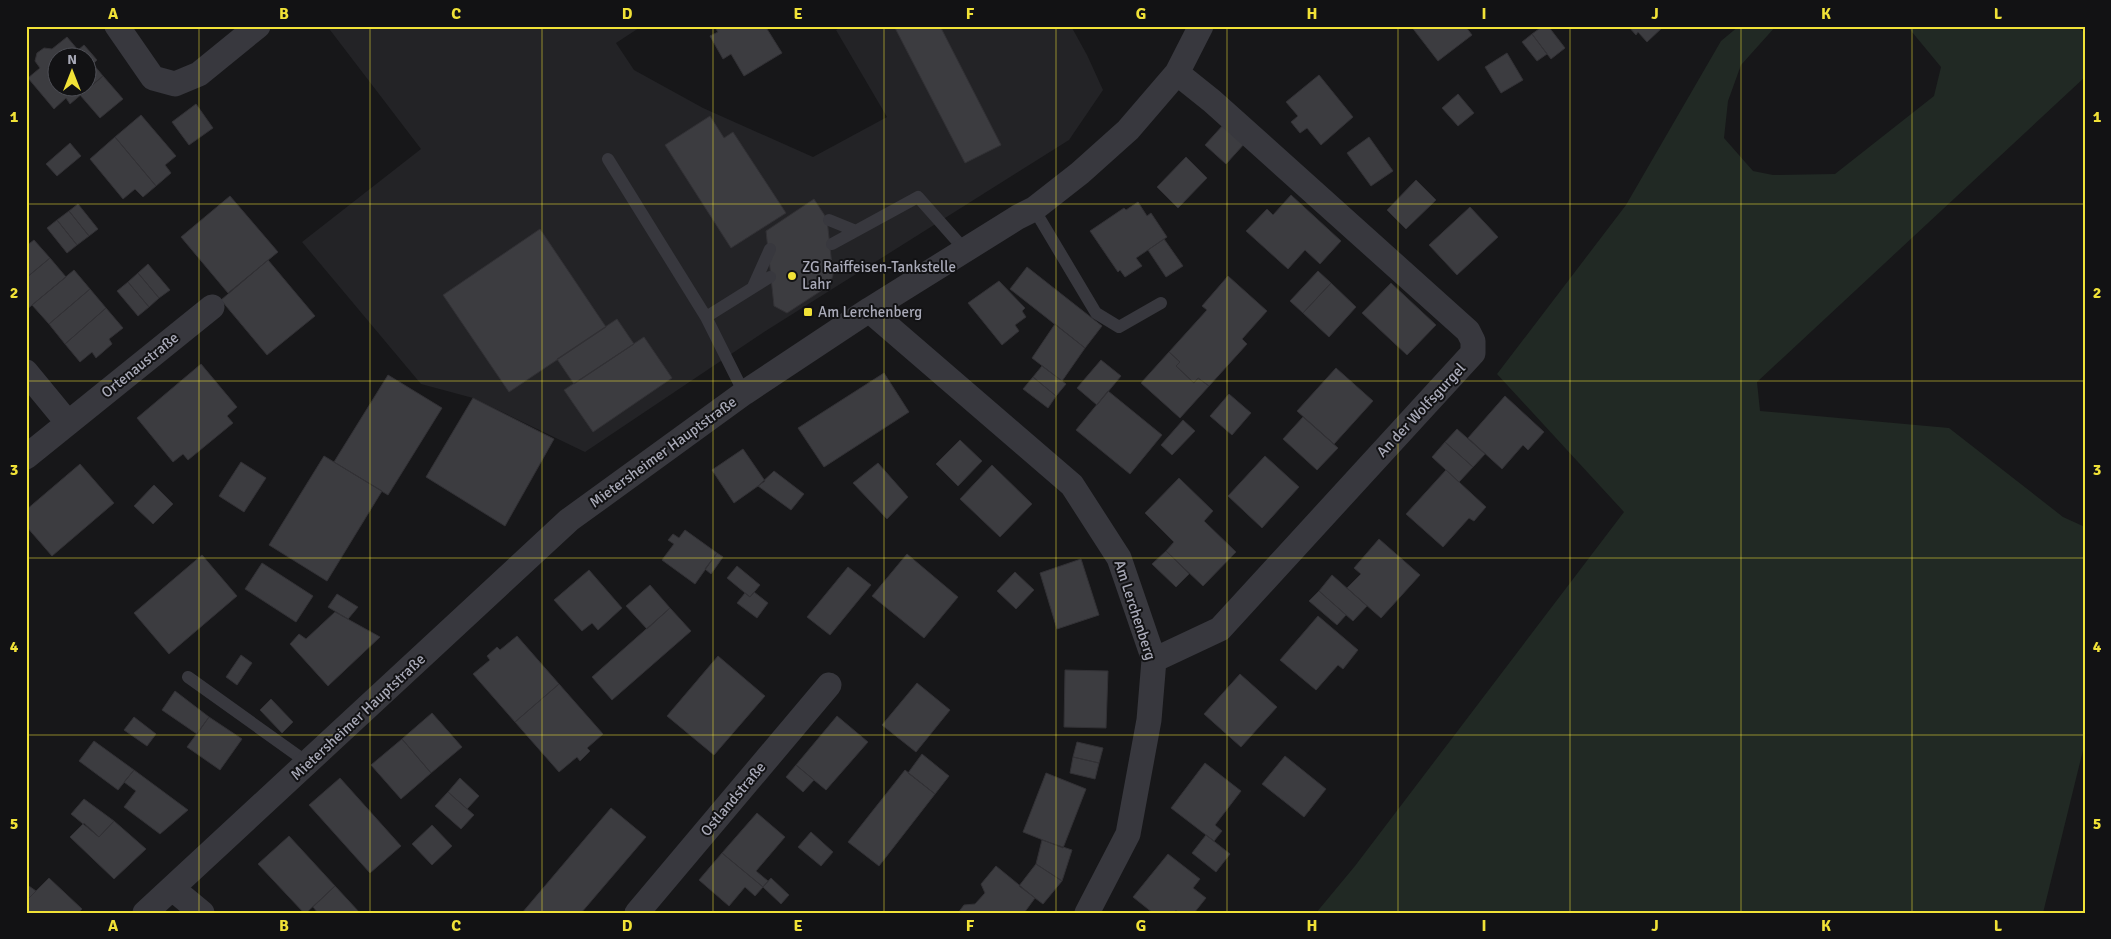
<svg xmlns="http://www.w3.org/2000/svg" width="2111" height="939" font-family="Signika,sans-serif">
<rect width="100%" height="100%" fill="#171719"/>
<path fill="#232326" d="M327,26H642L616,43L634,70L703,108L813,157L887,117L836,30L843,26H1071L1087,55L1103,90L1069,140L764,332L585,452L473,398L421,384L302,242L421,149Z"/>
<path fill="#212924" d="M1739,26H1776L1741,65L1728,101L1724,138L1753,171L1773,175L1835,174L1934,96L1941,67L1907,26H2078L2085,34V77L1757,382L1760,411L1949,428L2063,517L2085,527V742L2043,913H1316L1355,866L1624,512L1497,374L1626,205L1721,41Z"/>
<path fill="#3c3c40" stroke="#323135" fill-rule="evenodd" d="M714,26H771L767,29L782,53L744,76L731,54L723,59L710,36L718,32Z
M894,26H940L1001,145L965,163Z
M1411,26H1465L1472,35L1438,61Z
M1543,26H1548L1565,48L1551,59L1532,34Z
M1628,26H1664L1647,42L1638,32L1636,35Z
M1532,34L1547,54L1537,61L1522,42Z
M67,37L78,50L84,45L97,60L93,64L103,76L70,104L66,98L54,109L28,78L40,68L35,61L37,53L44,48L52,49ZM58,58H88V88H58Z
M1507,53L1523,80L1501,93L1485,67Z
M1319,75L1353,117L1321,145L1307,128L1300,133L1291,122L1298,116L1286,102Z
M103,76L123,99L100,118L80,95Z
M1458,94L1474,113L1458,126L1442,108Z
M196,104L213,128L189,145L172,122Z
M141,115L176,156L165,165L171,173L156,186L115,137Z
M710,116L724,138L733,132L786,213L731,248L665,145Z
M1224,124L1245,143L1226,164L1205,145Z
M115,137L156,186L143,197L135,189L123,199L90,159Z
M1369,137L1393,171L1371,186L1347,153Z
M70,143L81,156L57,176L46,164Z
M1186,157L1207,178L1178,208L1157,187Z
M1416,180L1436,200L1406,229L1387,210Z
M1291,195L1341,241L1320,264L1305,250L1288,269L1246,231L1267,209L1273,215Z
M230,196L278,252L228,293L181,237Z
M814,199L827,219L833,275L830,285L787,313L774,306L766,231Z
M1138,202L1147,216L1151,213L1167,237L1136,258L1142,266L1125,277L1120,270L1118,272L1090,231L1124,208L1126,210Z
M78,204L98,229L89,236L69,211Z
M1470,207L1498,237L1457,275L1429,245Z
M69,211L89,236L77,245L57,220Z
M57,220L77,245L67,253L47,228Z
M540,229L606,327L509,392L443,295Z
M1164,239L1183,266L1166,277L1148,250Z
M34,240L50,258L26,278V246Z
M50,258L66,277L26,310V278Z
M268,260L315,316L267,355L221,300Z
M148,264L170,290L159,298L138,273Z
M1027,267L1102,326L1085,348L1010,289Z
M74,270L90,289L49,324L32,305Z
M1318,271L1331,283L1303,313L1290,301Z
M138,273L159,298L149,307L128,282Z
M1228,276L1267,311L1242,339L1247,344L1209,386L1198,378L1194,383L1176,366L1180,362L1169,352L1207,310L1202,306Z
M999,281L1025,308L1022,311L1026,317L1015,325L1019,331L1002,345L968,303Z
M128,282L149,307L138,316L117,291Z
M1331,283L1356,307L1329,337L1303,313Z
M1391,283L1436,325L1407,355L1362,313Z
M90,289L106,308L65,344L49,324Z
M106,308L123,328L109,339L112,344L96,358L92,352L80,362L65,344Z
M617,319L634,344L574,384L557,359Z
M1055,324L1085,348L1062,381L1032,358Z
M644,337L672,378L593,432L564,390Z
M1169,352L1180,362L1176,366L1194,383L1198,378L1209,386L1180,418L1141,383Z
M1101,360L1121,376L1097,405L1077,388Z
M201,364L237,407L227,416L233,423L188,460L183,454L173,462L137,418Z
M1042,366L1066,384L1056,396L1033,377Z
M1336,368L1373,401L1334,444L1297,411Z
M884,373L909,412L824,467L798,428Z
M388,375L442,408L388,495L334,462Z
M1033,377L1056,396L1048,408L1023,389Z
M1108,391L1162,435L1130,474L1076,430Z
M1229,394L1251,413L1232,435L1210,416Z
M1505,396L1544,432L1528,450L1523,445L1502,469L1468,438Z
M473,398L554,439L505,526L426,477Z
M1303,417L1338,448L1317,470L1283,439Z
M1183,420L1195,431L1172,455L1161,445Z
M1457,429L1485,454L1473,467L1445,442Z
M960,440L982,461L958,486L936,464Z
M1445,442L1473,467L1459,482L1432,457Z
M743,449L765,481L734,503L712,470Z
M324,456L382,491L327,581L269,545Z
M1265,456L1299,487L1262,528L1228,496Z
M241,462L266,478L244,512L219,496Z
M878,463L908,497L887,519L853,483Z
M80,464L114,503L52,556L26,526V510Z
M992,465L1032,504L1000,537L960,499Z
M1446,470L1486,507L1474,521L1469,518L1443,547L1406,514Z
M774,471L804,494L791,510L758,486Z
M1179,478L1213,511L1204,521L1236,552L1203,586L1166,551L1174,542L1145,513Z
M154,485L173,504L153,524L134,506Z
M685,530L717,553L695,584L662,560L674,544L668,540L673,534L679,538Z
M1379,539L1420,575L1381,618L1347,588L1361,574L1354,568Z
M1166,551L1189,574L1176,587L1152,564Z
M717,553L723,557L711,574L705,569Z
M907,554L958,597L924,638L872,596Z
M202,555L237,596L169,654L134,613Z
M1081,559L1099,615L1057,629L1040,573Z
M262,563L313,596L296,622L245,589Z
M737,566L760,585L750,597L727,578Z
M848,567L871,585L830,635L807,617Z
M589,570L622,608L598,630L592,623L582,631L554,600Z
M1015,572L1034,590L1016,609L997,591Z
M1332,575L1367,606L1353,621L1319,591Z
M650,585L670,608L647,629L626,606Z
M1319,591L1346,615L1337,625L1309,601Z
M754,592L768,603L757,618L737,603L745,593L750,597Z
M337,594L358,607L348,619L328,607Z
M670,608L691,631L612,700L592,677Z
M335,612L380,637L328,686L290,644L299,634L306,639Z
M1318,616L1358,650L1343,669L1338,665L1316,690L1280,660Z
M517,636L559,684L515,722L473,674L490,660L487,656L497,647L500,650Z
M241,655L252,663L237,685L226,677Z
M718,656L765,696L714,755L667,716Z
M1065,670L1108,671L1106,728L1064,727Z
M1240,674L1277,707L1241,747L1204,714Z
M917,683L950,710L916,752L882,725Z
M559,684L603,734L587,748L590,751L580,761L577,757L559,772L515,722Z
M175,691L209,717L197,734L162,710Z
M271,699L293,722L282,733L260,710Z
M432,713L462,747L431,773L402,739Z
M837,716L868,742L826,790L796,765Z
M134,717L156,734L147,746L124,730Z
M209,717L242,739L220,770L187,747Z
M402,739L431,773L401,799L371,765Z
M94,741L134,770L118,790L79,761Z
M1077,742L1103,748L1099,763L1073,757Z
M922,754L949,776L935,794L908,773Z
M1285,756L1326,789L1304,817L1262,784Z
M1073,757L1099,763L1095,779L1070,773Z
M1205,763L1241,791L1215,825L1222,831L1214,841L1171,808Z
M796,765L814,780L803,792L786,777Z
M134,770L188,810L160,834L124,807L136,791L124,782Z
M905,770L935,794L879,866L848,842Z
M1046,773L1086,789L1063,848L1023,832Z
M340,778L401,846L370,873L309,805Z
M460,778L479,796L467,809L448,792Z
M448,792L474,815L461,829L435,806Z
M84,799L114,821L99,837L71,814Z
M611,808L646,837L581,913H522Z
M757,813L785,837L756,871L768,881L763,887L722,853Z
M114,821L146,849L114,879L70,837L84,823L99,837Z
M432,825L452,846L432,865L412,844Z
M811,832L833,852L821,866L798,847Z
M1206,835L1230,854L1216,872L1192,853Z
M289,836L335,886L306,913H304L258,864Z
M1042,840L1072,850L1062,881L1036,864Z
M722,853L763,887L755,896L745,887L729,906L699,880Z
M1168,854L1200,879L1193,888L1206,898L1194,913H1179L1176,910L1174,913H1153L1133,897Z
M1036,864L1062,881L1043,904L1019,886Z
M996,866L1035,898L1024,913H958L964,905L975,904L985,893L981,884Z
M49,878L82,909L78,913H28L26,911V901Z
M771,878L789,895L781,904L763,887Z
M26,884L36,891L26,901Z
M335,886L360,913H318L313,907Z"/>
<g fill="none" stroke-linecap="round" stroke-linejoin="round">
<path stroke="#38383e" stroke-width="12" d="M608,159L706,317L744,393
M1034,209L1096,313L1119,327L1161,303
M829,220L856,231
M832,244L918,197L965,250
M753,287L770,249
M706,317L770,277
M188,677L308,763"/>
<path stroke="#38383e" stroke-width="25" d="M117,26L153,78L175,84L199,74L258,26
M869,310L1072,485L1119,558L1154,660L1149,720L1128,834L1087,913
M26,372L68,423
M26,457L212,307
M1154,660L1220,629L1473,353V341L1468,331L1212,101L1177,73
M173,889L202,913
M145,913L569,520L744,393L869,310L1018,217L1034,209L1080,173L1128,130L1177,73L1201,26
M637,913L829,685"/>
</g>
<path fill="none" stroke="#f1e237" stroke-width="1" stroke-opacity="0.55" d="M199,26V913M370,26V913M542,26V913M713,26V913M884,26V913M1056,26V913M1227,26V913M1398,26V913M1570,26V913M1741,26V913M1912,26V913M26,204H2085M26,381H2085M26,558H2085M26,735H2085"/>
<g fill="#f1e237" stroke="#121214" stroke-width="2">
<circle cx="792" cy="276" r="5"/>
<rect x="803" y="307" width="10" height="10" rx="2.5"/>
</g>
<g text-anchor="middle" stroke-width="4" stroke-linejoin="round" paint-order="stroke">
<g font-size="15" fill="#a9aab8" stroke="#121214" text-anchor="start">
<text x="802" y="272">ZG Raiffeisen-Tankstelle<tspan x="802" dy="17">Lahr</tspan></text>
<text x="818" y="317">Am Lerchenberg</text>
</g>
<g font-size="15" fill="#a9aab8" stroke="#121214">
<text transform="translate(140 365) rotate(-39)" y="5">Ortenaustraße</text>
<text transform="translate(1421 410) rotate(-47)" y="5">An der Wolfsgurgel</text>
<text transform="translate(663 452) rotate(-36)" y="5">Mietersheimer Hauptstraße</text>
<text transform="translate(1135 610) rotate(72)" y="5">Am Lerchenberg</text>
<text transform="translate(358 717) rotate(-43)" y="5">Mietersheimer Hauptstraße</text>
<text transform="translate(733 799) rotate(-50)" y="5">Ostlandstraße</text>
</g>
</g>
<rect width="2111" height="939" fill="none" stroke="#121214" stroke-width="55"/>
<g transform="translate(72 72)"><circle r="24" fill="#121214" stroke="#4e4f56"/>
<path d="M0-4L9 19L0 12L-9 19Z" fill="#f1e237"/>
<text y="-8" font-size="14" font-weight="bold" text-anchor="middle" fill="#a9aab8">N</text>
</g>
<rect x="28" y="28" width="2056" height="884" fill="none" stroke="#f1e237" stroke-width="2"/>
<g font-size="16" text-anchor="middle" font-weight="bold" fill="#f1e237">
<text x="113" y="19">A</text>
<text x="284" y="19">B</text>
<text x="456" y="19">C</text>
<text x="627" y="19">D</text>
<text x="798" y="19">E</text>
<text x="970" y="19">F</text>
<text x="1141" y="19">G</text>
<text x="1312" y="19">H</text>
<text x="1484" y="19">I</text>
<text x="1655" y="19">J</text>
<text x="1826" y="19">K</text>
<text x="1998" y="19">L</text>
<text x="14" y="122">1</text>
<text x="2097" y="122">1</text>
<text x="14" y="298">2</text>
<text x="2097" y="298">2</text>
<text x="14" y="475">3</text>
<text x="2097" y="475">3</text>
<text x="14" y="652">4</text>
<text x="2097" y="652">4</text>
<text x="14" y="829">5</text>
<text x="2097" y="829">5</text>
<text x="113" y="931">A</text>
<text x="284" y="931">B</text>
<text x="456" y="931">C</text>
<text x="627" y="931">D</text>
<text x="798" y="931">E</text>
<text x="970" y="931">F</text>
<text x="1141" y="931">G</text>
<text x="1312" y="931">H</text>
<text x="1484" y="931">I</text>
<text x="1655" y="931">J</text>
<text x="1826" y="931">K</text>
<text x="1998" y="931">L</text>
</g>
</svg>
